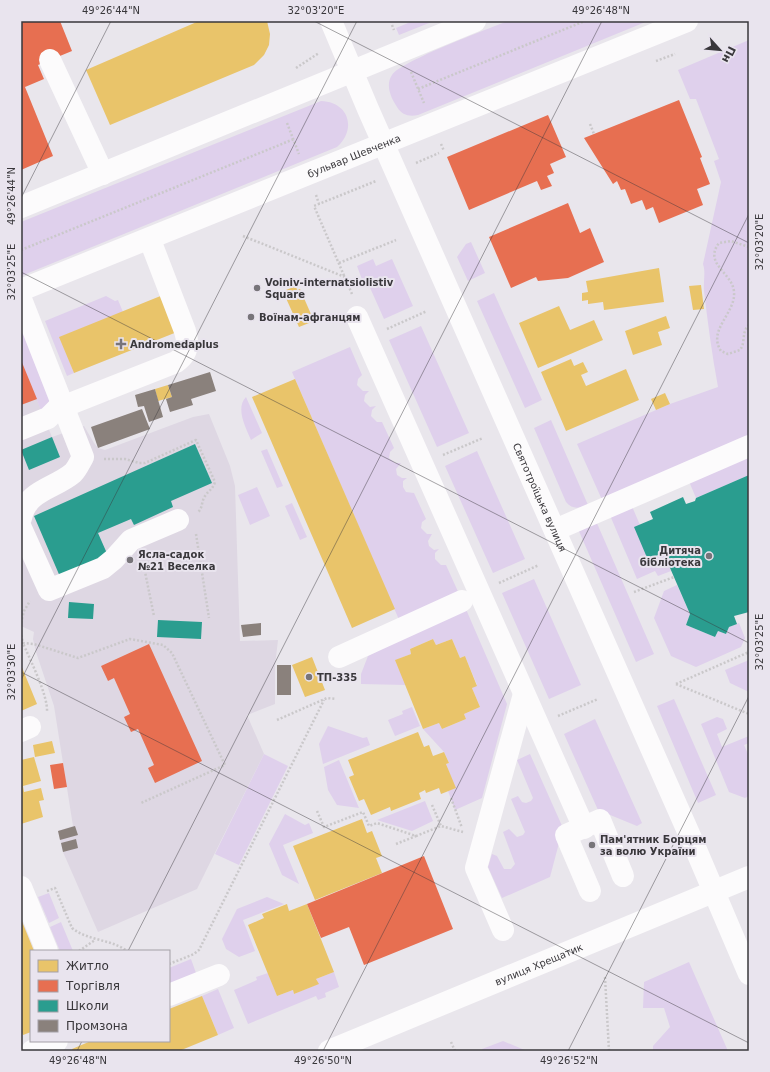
<svg xmlns="http://www.w3.org/2000/svg" width="770" height="1072" font-family="'DejaVu Sans',sans-serif">
<rect width="100%" height="100%" fill="#e9e6ec"/>
<path fill="#ded7e3" d="M21,360L52,437L84,426L94,443L98,448L105,450L193,417L209,414L230,466L235,486L240,641L278,640L275,666V704L247,715L264,754L197,889L98,932L63,852L58,831L73,826L54,706L36,652L33,639L34,632L21,626Z"/>
<path fill="#dfd0ec" d="M413,21H434L399,35L396,28Z
M508,21H648L418,115C409,117 402,115 397,107C391,98 385,85 392,75C401,61 488,29 508,21Z
M749,40V439L603,502L577,444L670,404L718,387C712,355 708,324 704,291C703,282 706,273 703,264L721,182L714,161L719,159L696,99H690L678,70Z
M321,101C349,102 357,129 337,147L21,276V222Z
M471,242L485,273L468,281L457,257L466,244Z
M373,259L376,266L392,259L413,306L384,319L367,281L363,282L357,266Z
M494,293L542,400L525,408L477,301Z
M106,296L115,301L118,300L123,312L60,337L74,373L67,376L45,321Z
M421,326L469,433L437,447L389,340Z
M27,332L52,397L42,413L21,360V334Z
M350,347L362,375L358,379L357,385L363,391H369L365,395L364,401L370,407L376,406L372,410L371,416L377,422H382L394,448L390,452L389,458L395,463H401L396,469L397,475L402,478H407L403,481V487L406,492L414,493L426,519L422,522L421,528L427,534H432L428,541L429,546L434,550L439,549L435,553V559L441,565H446L460,596L400,622L292,372Z
M246,397L262,433L251,440C246,428 235,408 246,397Z
M551,420L588,505C579,508 573,510 566,502L534,428Z
M267,449L283,486L277,488L261,451Z
M477,451L525,559L493,573L445,466Z
M749,453V475L696,498L688,479Z
M257,487L270,516L250,525L238,495Z
M292,503L307,537L300,540L285,506Z
M631,504L640,525L648,560L666,551L670,560L667,561L671,571L658,576L655,571L637,579L609,513Z
M596,521L654,654L636,662L578,529Z
M534,579L581,685L549,699L502,593Z
M677,585L690,614L686,625L715,637L718,631L726,634L729,627L739,623L745,638L741,647L696,667L671,656L654,618L664,591Z
M465,607L507,704L482,798L455,810L448,791L455,788L446,764L449,763L444,752L423,729L439,723L442,729L466,719L464,714L480,707L472,688L477,685L465,656L460,658L452,639L436,645L433,639L410,649L411,654L396,660L406,685L361,684V674L368,656Z
M749,660V692L730,683L725,670Z
M674,699L716,795L698,803L657,706Z
M412,707L420,726L395,736L388,720L403,714L402,711Z
M717,717L723,719L727,729L717,734L722,747L749,736V743L744,745L749,756V796L745,798L729,792L701,724Z
M595,719L642,823L637,826L598,810L564,734Z
M328,726L363,738L367,737L370,745L323,764L319,744Z
M264,754L288,766L239,865L215,854Z
M530,754L563,828L550,877L502,898L488,867L492,854L497,856L504,869H511L515,864L503,832L509,829L517,837L523,835L525,832L511,799L518,796L522,802L526,803L531,801L533,798L517,760Z
M339,760L359,808L337,805L328,790L324,767Z
M425,801L433,821L412,831L377,820Z
M285,814L305,825L309,823L313,833L283,845L299,884L282,875L269,844Z
M49,893L59,918L49,923L38,897Z
M267,897L284,904L243,920L255,951L239,957L226,949L222,939L237,909Z
M61,922L73,951H60L50,927Z
M191,959L196,973L169,987V968Z
M689,962L728,1051H653V1046L670,1027L664,1008H643L644,982Z
M334,972L339,987L325,993L326,997L318,1000L316,996L248,1024L234,990L257,980L256,977L268,973L277,996L293,990L294,994L318,984L316,979Z
M218,989L234,1028L218,1035L202,996Z
M503,1041L527,1051H483L482,1049Z"/>
<path fill="#e9c46a" d="M199,21H267L270,34L269,45L264,55L254,65L110,125L86,70Z
M659,268L664,302L604,310L603,302L588,304V300L582,301V293L588,292L586,281Z
M701,285L704,309L693,310L689,286Z
M296,286L297,290L300,289L314,321L299,327L285,296L288,295L286,290Z
M163,295L177,332L74,373L59,337Z
M559,306L570,330L594,320L603,340L538,368L519,323Z
M666,316L670,328L658,332L662,345L633,355L625,331Z
M571,359L574,366L583,362L588,372L581,375L586,386L626,369L639,400L566,431L541,372Z
M295,379L395,609L352,628L252,397Z
M168,385L172,397L158,401L155,389Z
M665,393L670,404L656,410L651,399Z
M433,639L436,645L452,639L460,658L465,656L477,686L472,688L480,707L464,714L466,719L442,729L439,723L423,729L395,660L411,654L410,649Z
M312,657L325,690L305,697L292,665Z
M21,665L37,704L21,711Z
M418,732L424,747L429,745L433,756L444,752L449,763L446,764L456,788L441,794L439,788L426,793L425,790L419,793L421,799L391,811L390,807L371,815L364,799L359,801L349,777L354,775L348,760Z
M52,741L55,753L35,757L33,745Z
M34,757L41,781L23,786L24,792L41,788L44,800L39,801L43,817L21,824V760Z
M362,819L367,833L372,831L382,856L376,858L382,873L315,900L293,846Z
M287,904L289,911L307,904L334,972L316,979L319,984L294,994L293,990L277,996L248,925L264,918L262,914Z
M21,919L34,951H31V1032L23,1035L21,1030Z
M202,996L218,1035L179,1051H73L72,1049L91,1041H169V1009Z"/>
<path fill="#e76f51" d="M21,21H60L72,51L38,65L44,79L25,87L53,156L21,170Z
M679,100L702,157L700,158L710,184L697,189L703,205L659,223L653,207L646,210L642,200L631,204L625,189L621,190L617,181L613,184L584,138Z
M548,115L566,157L550,164L554,173L547,176L552,186L541,190L537,181L469,210L447,157Z
M568,203L580,233L590,228L604,262L568,278L538,281L536,277L511,288L489,237Z
M21,360L37,399L21,405Z
M149,644L202,761L155,783L148,768L154,765L138,729L131,732L124,717L130,714L114,678L108,681L101,666Z
M63,763L67,787L54,789L50,765Z
M424,856L453,929L364,965L349,927L321,938L307,904Z"/>
<path fill="#2a9d8f" d="M52,437L60,457L29,470L21,450Z
M195,444L212,483L171,501L173,507L134,525L131,519L98,533L109,558L61,579L34,516Z
M749,475V612L734,616L737,624L729,627L726,634L718,631L715,637L686,625L690,614L667,561L670,560L666,551L648,560L634,527L653,519L650,512L683,497L686,504L695,501L696,498Z
M69,602L94,604L93,619L68,618Z
M158,620L202,622L201,639L157,637Z"/>
<path fill="#8a817c" d="M210,372L216,391L191,399L193,405L170,412L166,399L172,397L168,385Z
M155,389L163,417L149,422L144,406L138,407L135,395Z
M142,409L150,429L98,448L91,427Z
M261,623V635L243,637L241,625Z
M277,665H291V695H277Z
M75,826L78,835L60,840L58,831Z
M76,839L78,848L63,852L61,843Z"/>
<g fill="none" stroke-linecap="round" stroke-linejoin="round">
<path stroke="#cac8ca" stroke-width="2.5" stroke-dasharray="2 2" stroke-linecap="butt" d="M392,25L394,30
M656,61L675,54
M296,68L319,53
M411,72L424,103
M418,89L585,21
M287,123L299,154
M590,124L594,134
M441,144L444,151
M416,163L439,153
M316,195L319,204
M243,236L345,277
M749,247L731,241L719,243C703,264 733,273 734,292C736,313 707,330 721,351L728,354L740,350C746,342 741,332 749,325
M21,250L294,139
M339,263L396,240
M352,294L314,206L376,181
M387,329L427,311
M443,455L483,438
M104,459H125L139,463H145L196,440L215,482C213,489 208,491 205,496C201,502 203,508 198,512
M196,534L209,618
M143,562L154,616
M499,583L539,565
M634,592L674,577
M21,623L24,611L30,601
M21,635L23,643L34,644L78,658L130,639L163,645L172,653L225,765L141,803
M21,643H23C30,660 48,695 47,712
M676,684L749,652
M676,684L749,714
M558,716L598,699
M277,720L327,698L336,699
M451,798L462,828
M432,805L441,826
M317,811L324,827L363,812L369,826L377,823L416,836L441,826L463,832
M396,844L416,836
M47,891L55,888L72,928C88,941 111,939 127,951
M79,951L95,940
M169,964L194,954L199,950L324,700
M605,977L609,1051
M451,1042L455,1051"/>
<g stroke="#fcfbfc" stroke-width="22">
<path id="s1" d="M331,21L368,109L694,845L749,974"/>
<path d="M50,60L103,174"/>
<path d="M21,299L83,457C80,462 77,469 73,473C54,489 27,490 21,518"/>
<path d="M357,317L584,828"/>
<path d="M21,429L48,418L57,409L176,362C188,354 189,344 185,331L150,240"/>
<path d="M21,528L49,590L103,568L114,559L131,540L178,520"/>
<path d="M555,530L749,446"/>
<path d="M339,657L462,601"/>
<path d="M21,731L30,727"/>
<path d="M21,887L47,951"/>
<path d="M590,891L566,835L600,820L623,876"/>
<path d="M503,930L476,868L524,694"/>
<path d="M169,995L219,975"/>
<path d="M32,1051L57,1041"/>
</g>
<g stroke="#fcfbfc" stroke-width="22">
<path d="M21,207L475,21"/>
<path id="s2" d="M21,290L687,21"/>
<path id="s3" d="M329,1051L749,877"/>
</g>
</g>
<path fill="none" stroke="#39373b" stroke-width="1" stroke-opacity="0.45" d="M314,21L749,243M21,198L111,21M21,272L749,643M21,672L749,1043M21,680L357,21M128,951L602,21M77,1051L82,1041M323,1051L749,214M568,1051L749,696"/>
<g fill="#777479" stroke="#e9e4ee" stroke-width="1.5">
<circle cx="257" cy="288" r="4"/>
<circle cx="251" cy="317" r="4"/>
<path d="M119 338h4v4h4v4h-4v4h-4v-4h-4v-4h4z"/>
<circle cx="709" cy="556" r="4"/>
<circle cx="130" cy="560" r="4"/>
<circle cx="309" cy="677" r="4"/>
<circle cx="592" cy="845" r="4"/>
</g>
<g text-anchor="middle" stroke-width="4" stroke-linejoin="round" paint-order="stroke">
<g font-size="10" fill="#39373b" stroke="#e9e4ee">
<text dy="4" stroke="none"><textPath href="#s2" startOffset="359">бульвар Шевченка</textPath></text>
<text dy="4" stroke="none"><textPath href="#s1" startOffset="520">Святотроїцька вулиця</textPath></text>
<text dy="4" stroke="none"><textPath href="#s3" startOffset="227">вулиця Хрещатик</textPath></text>
</g>
<g font-size="10" font-weight="bold" fill="#39373b" stroke="#e9e4ee" text-anchor="start">
<text x="265" y="286">Voiniv-internatsiolistiv<tspan x="265" dy="12">Square</tspan></text>
<text x="259" y="321">Воїнам-афганцям</text>
<text x="130" y="348">Andromedaplus</text>
<text x="701" y="554" text-anchor="end">Дитяча<tspan x="701" dy="12">бібліотека</tspan></text>
<text x="138" y="558">Ясла-садок<tspan x="138" dy="12">№21 Веселка</tspan></text>
<text x="317" y="681">ТП-335</text>
<text x="600" y="843">Пам'ятник Борцям<tspan x="600" dy="12">за волю України</tspan></text>
</g>
</g>
<rect width="770" height="1072" fill="none" stroke="#e9e4ee" stroke-width="44"/>
<rect x="30" y="950" width="140" height="92" fill="#e9e4ee" stroke="#a39fa6"/>
<rect x="38" y="960" width="20" height="12" fill="#e9c46a" stroke="#a39fa6"/>
<text x="66" y="970" font-size="12" fill="#39373b">Житло</text>
<rect x="38" y="980" width="20" height="12" fill="#e76f51" stroke="#a39fa6"/>
<text x="66" y="990" font-size="12" fill="#39373b">Торгівля</text>
<rect x="38" y="1000" width="20" height="12" fill="#2a9d8f" stroke="#a39fa6"/>
<text x="66" y="1010" font-size="12" fill="#39373b">Школи</text>
<rect x="38" y="1020" width="20" height="12" fill="#8a817c" stroke="#a39fa6"/>
<text x="66" y="1030" font-size="12" fill="#39373b">Промзона</text>
<g transform="translate(720 50) rotate(117)" stroke="#e9e4ee" stroke-width="3" paint-order="stroke">
<path d="M0-3L7 15L0 10L-7 15Z" fill="#39373b"/>
<text y="-6" font-size="11" font-weight="bold" text-anchor="middle" fill="#39373b">Пн</text>
</g>
<rect x="22" y="22" width="726" height="1028" fill="none" stroke="#39373b" stroke-width="1.5"/>
<g font-size="10" text-anchor="middle" fill="#39373b">
<text x="111" y="14">49°26'44"N</text>
<text x="316" y="14">32°03'20"E</text>
<text x="601" y="14">49°26'48"N</text>
<text transform="translate(11 196) rotate(-90)" y="4">49°26'44"N</text>
<text transform="translate(759 242) rotate(-90)" y="4">32°03'20"E</text>
<text transform="translate(11 272) rotate(-90)" y="4">32°03'25"E</text>
<text transform="translate(759 642) rotate(-90)" y="4">32°03'25"E</text>
<text transform="translate(11 672) rotate(-90)" y="4">32°03'30"E</text>
<text x="78" y="1064">49°26'48"N</text>
<text x="323" y="1064">49°26'50"N</text>
<text x="569" y="1064">49°26'52"N</text>
</g>
</svg>
